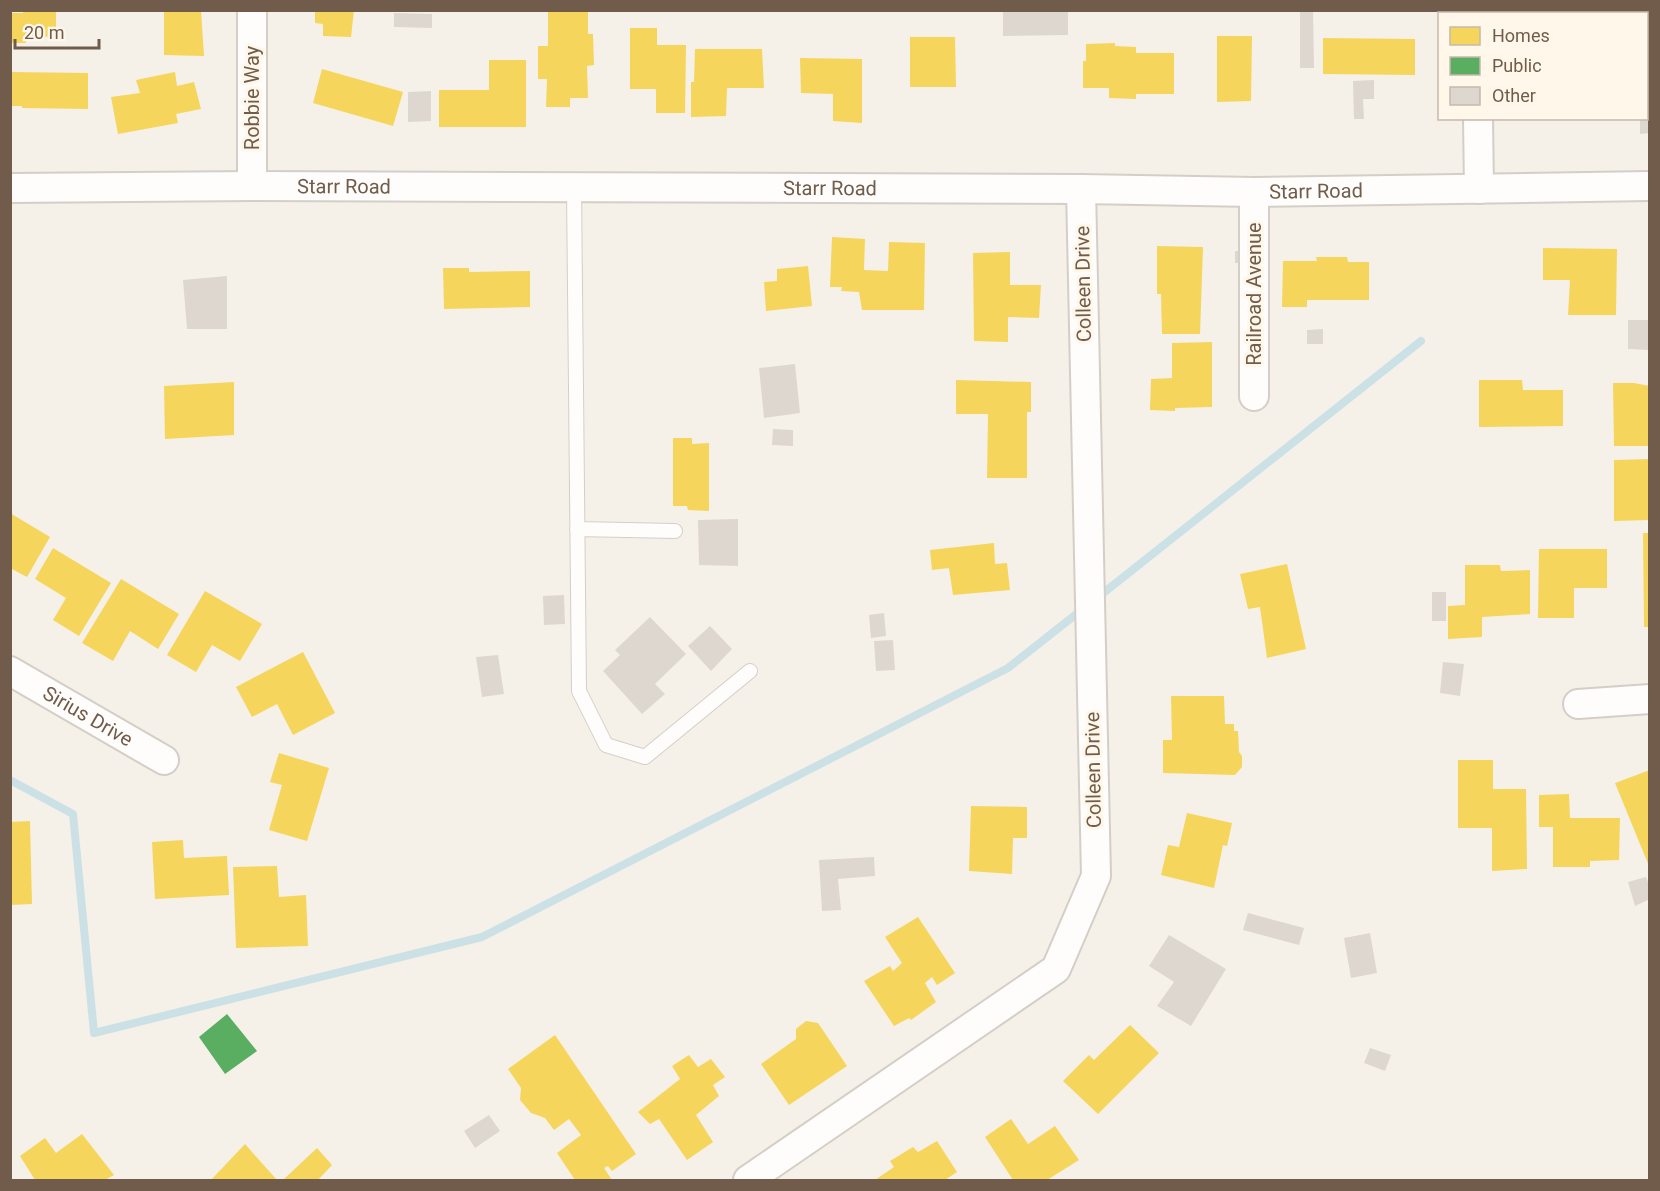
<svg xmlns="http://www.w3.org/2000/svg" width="1660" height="1191" font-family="Roboto,sans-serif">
<rect width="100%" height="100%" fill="#f5f1e9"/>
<path fill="#f6d55c" d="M23,10H56V36L26,38V43H10V13H23Z
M164,10H201L204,56L164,55Z
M315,10H354L351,37L323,36V24L315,23Z
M548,10H588V34H593L594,65L587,66L588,98H570V107H546L547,79H538V46H548Z
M630,28H657V45H686L685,113H656V89H630Z
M1217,36H1252L1251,101L1217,102Z
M910,37H955L956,87H910Z
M1323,38L1415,39V75L1323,74Z
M1115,43V46L1136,47V53H1174V94H1136V99L1109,98V88H1083V61H1086V44Z
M695,49H762L764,88H727L726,116L691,117V82H694Z
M800,58L862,59V123L833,121V94L801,93Z
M489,60H526V127H439V90H489Z
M322,69L403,92L393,126L313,103Z
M10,72L88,73V109L22,108V106H10Z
M175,72L177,86L194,82L201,109L176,114L178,123L118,134L111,97L140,93L136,80Z
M832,237L865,239L864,270L888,271L889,242L925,243L924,310H862L859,292L841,291L842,287H830Z
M1157,246L1203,247L1200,334H1162L1161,294H1157Z
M1543,248L1617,249L1616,315H1568L1570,280H1543Z
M1010,252V285H1041L1039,318L1008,317V342L974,341L973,253Z
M1316,257H1347L1348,262H1369V300H1307V307H1282L1283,261H1317Z
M808,266L812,306L766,311L764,282L777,281V269Z
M443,268H469V272L530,271V307L444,309Z
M1212,342V407L1175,408V411L1150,410L1151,379L1172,378V343Z
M956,380L1031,382V412H1027V478H987L988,414H956Z
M1479,380H1522L1523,390H1563V426L1479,427Z
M234,382V435L165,439L164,386Z
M1613,383H1634L1650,386V446H1614Z
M673,438H692V444L709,443V511L688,510L687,506H673Z
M1650,459V520L1614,521V460Z
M10,513L50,537L27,577L10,568Z
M1643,533H1650V627H1644Z
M994,543L995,564L1007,563L1010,590L953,595L949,568L932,570L930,550Z
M53,548L111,583L79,636L53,620L66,598L35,579Z
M1539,549H1607V588H1574V618H1538Z
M1287,564L1306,649L1267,658L1260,607L1248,609L1240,574Z
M1465,565H1500L1501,571L1530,570V614L1482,617V637L1448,639V606L1465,605Z
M121,579L179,614L158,649L130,631L113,661L82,643Z
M205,591L262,624L240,661L212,645L196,672L167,655Z
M303,652L335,713L293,735L277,704L252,717L236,687Z
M1171,696H1224L1225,724H1234V731H1238L1239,752L1242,756V767L1235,775L1163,773V740H1172Z
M279,753L329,768L307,841L269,830L282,785L270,782Z
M1458,760H1493V789H1526L1527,869L1492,871V828H1458Z
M1650,770V866H1649L1615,783Z
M1569,794L1570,818H1620L1619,860L1590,861V867H1553V827H1539V795Z
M971,806L1027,807V838H1013L1012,874L969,871Z
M1187,813L1232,823L1227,846L1223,845L1214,888L1161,875L1168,845L1179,847Z
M30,821L32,904L10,905V822Z
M183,840L184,858L227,856L229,895L155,899L152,842Z
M277,866L279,897L306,895L308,946L236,948L233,867Z
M918,917L955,973L937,985L932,977L925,983L936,1002L911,1020L909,1018L894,1026L864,981L890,966L893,971L902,963L885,937Z
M806,1021L818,1023L847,1066L789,1105L761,1064L796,1039V1029Z
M1130,1025L1159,1053L1098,1114L1063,1081L1089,1055L1094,1060Z
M555,1035L636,1154L612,1171L608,1166L604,1168L612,1180H575L557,1153L581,1135L569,1119L554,1130L545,1118L531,1113L520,1100L521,1088L508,1069Z
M689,1055L698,1067L711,1059L725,1077L713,1085L719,1096L696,1115L713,1142L687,1160L659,1119L650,1124L638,1112L680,1079L672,1066Z
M1011,1119L1028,1144L1055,1126L1079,1160L1047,1180H1013L985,1137Z
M82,1134L114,1175L105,1180H35L20,1156L45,1138L56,1153Z
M937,1141L957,1172L945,1180H875L894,1167L890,1161L913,1147L918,1152Z
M245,1144L277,1180H211Z
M317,1148L332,1165L318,1180H283Z"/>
<path fill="#5aae61" d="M227,1014L257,1051L225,1074L199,1037Z"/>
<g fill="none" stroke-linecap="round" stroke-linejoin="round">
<path stroke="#cce1e5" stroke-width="8" d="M1097,598L1421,341
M10,780L73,814L94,1033L482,937L1008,668L1084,608"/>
</g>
<path fill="#ded7cf" d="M1003,10H1068V35L1003,36Z
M1300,10H1313L1314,68H1300Z
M394,13L432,14V28L394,27Z
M1374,80V99H1363L1364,119H1354L1353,81Z
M431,91V121L408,122V92Z
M1646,115H1650V133L1640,134V118H1646Z
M1235,251H1252L1253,263H1235Z
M227,276V329H187L183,280Z
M1628,320H1650V350L1628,349Z
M1323,329V344H1307V330Z
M795,364L800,413L764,418L759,368Z
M773,429L793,430V446L772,445Z
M738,519V566L699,565L698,520Z
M1432,592H1446V621H1432Z
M564,595L565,624L544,625L543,596Z
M884,613L886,636L871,638L869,615Z
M650,617L686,654L655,684L665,694L642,714L603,671L620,655L615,650Z
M710,626L732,649L711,671L688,646Z
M893,640L895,670L876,671L874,641Z
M498,655L504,694L482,697L476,657Z
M1443,662L1464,664L1460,696L1440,693Z
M874,857L875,876L838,879L841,910L822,911L819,860Z
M1646,877L1650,887V899L1635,906L1628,882Z
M1248,913L1304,928L1299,945L1243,930Z
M1370,933L1377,973L1351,978L1344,938Z
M1169,935L1226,969L1191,1026L1157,1006L1174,982L1149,966Z
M1370,1048L1391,1055L1385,1071L1364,1063Z
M489,1115L500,1131L475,1148L464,1131Z"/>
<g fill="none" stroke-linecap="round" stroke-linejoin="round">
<g stroke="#d4cec7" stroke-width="16">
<path id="lane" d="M574,187L579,691L606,745L645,757L750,671
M577,529L675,531"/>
</g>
<g stroke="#d4cec7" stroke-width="32">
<g id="street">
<path d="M252,10V186"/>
<path d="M1478,10V14"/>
<path d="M1478,118L1479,189"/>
<path id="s1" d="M10,188L252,186L1081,189L1254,192L1650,186"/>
<path d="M1254,396V192"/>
<path id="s2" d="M10,671L164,760"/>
<path d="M1578,704L1650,699"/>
<path d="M748,1180L1056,969L1096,876L1081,189"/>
</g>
</g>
<use href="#lane" stroke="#fefdfc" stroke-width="14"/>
<use href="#street" stroke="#fefdfc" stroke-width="28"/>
</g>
<g text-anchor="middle" stroke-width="6" stroke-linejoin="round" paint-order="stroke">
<g font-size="20" fill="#715c4b" stroke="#fef7ea">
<text transform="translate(252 98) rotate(-90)" y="7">Robbie Way</text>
<text dy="7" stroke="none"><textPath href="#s1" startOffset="334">Starr Road</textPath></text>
<text dy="7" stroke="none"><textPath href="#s1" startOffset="820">Starr Road</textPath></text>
<text dy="7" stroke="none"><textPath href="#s1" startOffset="1306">Starr Road</textPath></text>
<text transform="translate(1083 284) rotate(-91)" y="7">Colleen Drive</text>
<text transform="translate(1254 294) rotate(-90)" y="7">Railroad Avenue</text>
<text dy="7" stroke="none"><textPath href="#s2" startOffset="90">Sirius Drive</textPath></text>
<text transform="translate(1093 770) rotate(-91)" y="7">Colleen Drive</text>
</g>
</g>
<rect width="1660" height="1191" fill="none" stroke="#715c4b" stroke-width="24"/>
<rect x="1438" y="12" width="210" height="108" fill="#fef7ea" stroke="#c6b9aa" stroke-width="1.5"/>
<rect x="1450" y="27" width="30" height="18" fill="#f6d55c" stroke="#c6b9aa" stroke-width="1.5"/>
<text x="1492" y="42" font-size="18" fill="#715c4b">Homes</text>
<rect x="1450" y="57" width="30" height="18" fill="#5aae61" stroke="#c6b9aa" stroke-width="1.5"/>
<text x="1492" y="72" font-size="18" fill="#715c4b">Public</text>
<rect x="1450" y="87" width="30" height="18" fill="#ded7cf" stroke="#c6b9aa" stroke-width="1.5"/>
<text x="1492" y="102" font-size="18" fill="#715c4b">Other</text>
<path d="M15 39v9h84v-9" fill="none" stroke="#715c4b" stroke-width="3"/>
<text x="24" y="39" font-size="18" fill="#715c4b" stroke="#fef7ea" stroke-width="4.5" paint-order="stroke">20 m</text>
</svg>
